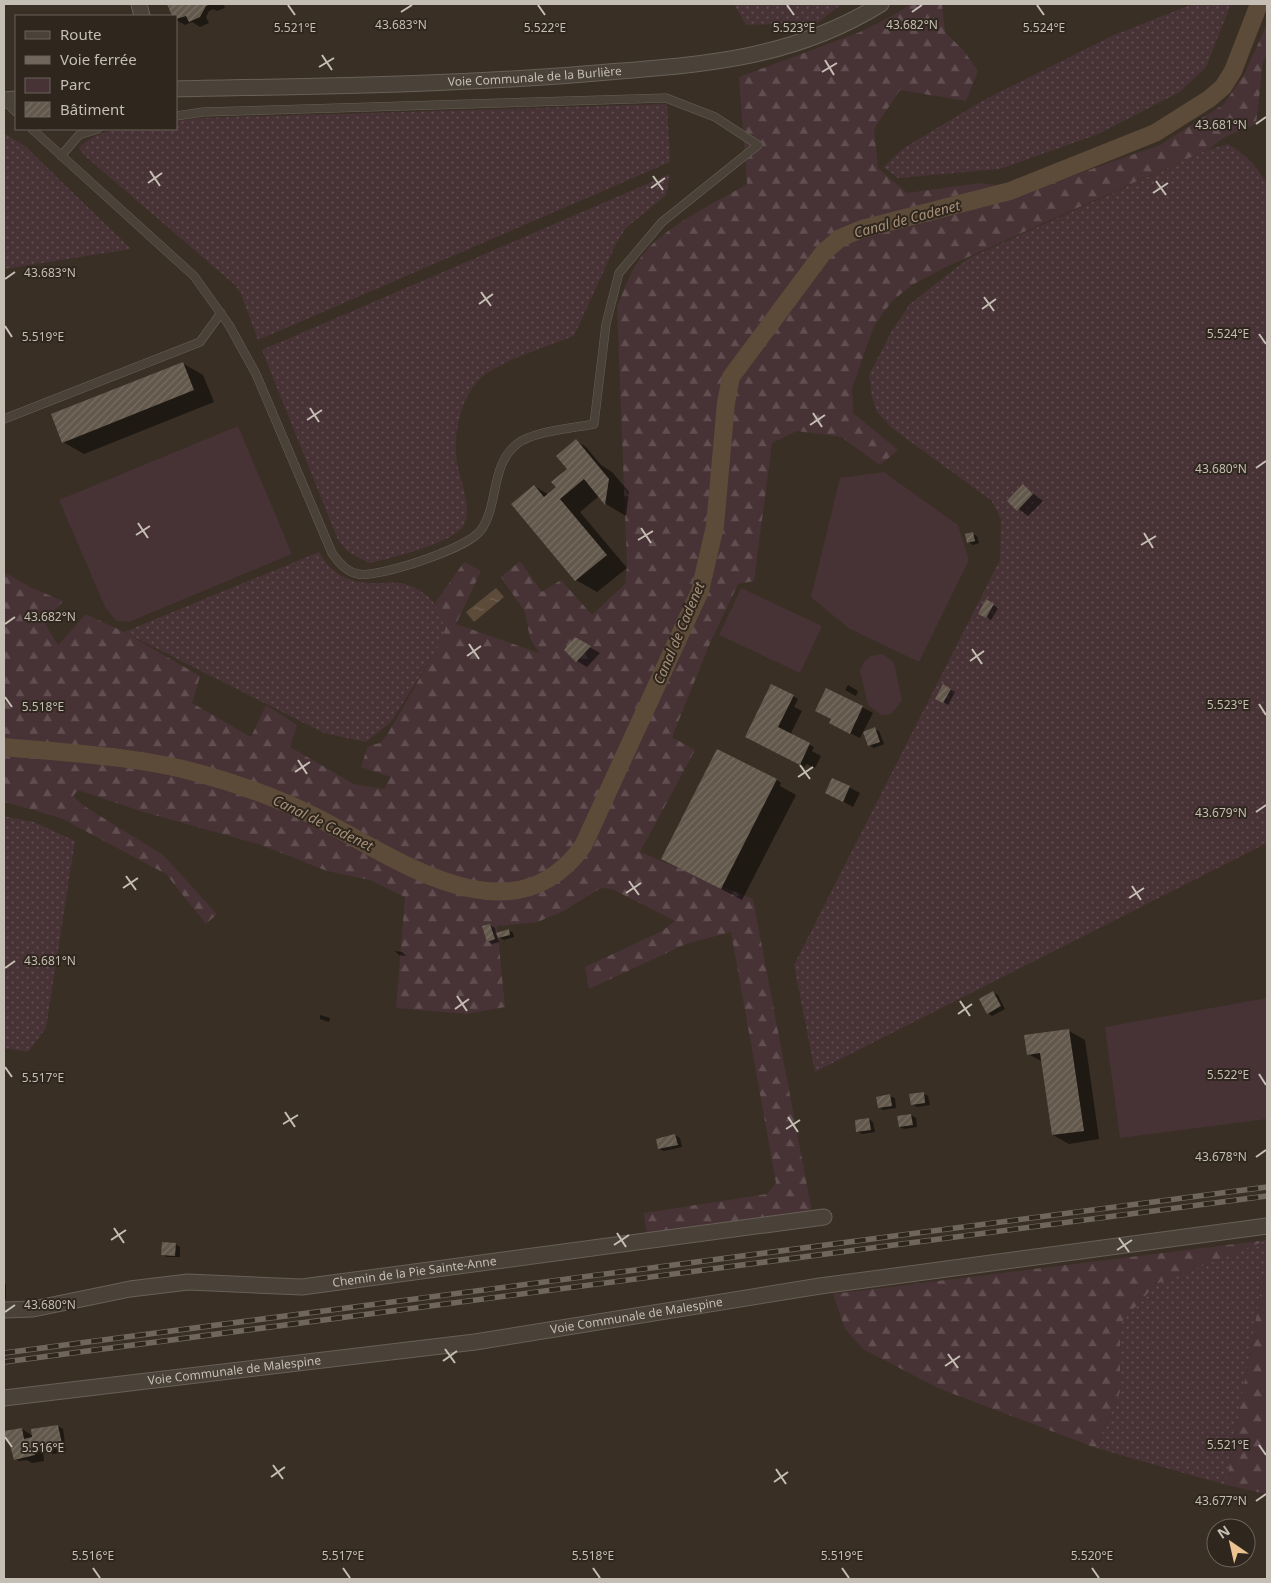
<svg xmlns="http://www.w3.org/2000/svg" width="1271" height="1583" font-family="'Noto Sans',sans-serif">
<defs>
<pattern id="grass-dots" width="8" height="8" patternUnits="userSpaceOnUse" patternTransform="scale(1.25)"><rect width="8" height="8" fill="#473235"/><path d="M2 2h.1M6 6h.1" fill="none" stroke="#604e50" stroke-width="1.8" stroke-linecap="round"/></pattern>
<pattern id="forest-firs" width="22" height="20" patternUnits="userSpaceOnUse" patternTransform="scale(1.25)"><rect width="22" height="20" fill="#473235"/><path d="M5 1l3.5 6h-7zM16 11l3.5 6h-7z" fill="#604e50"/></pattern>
<pattern id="water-ripples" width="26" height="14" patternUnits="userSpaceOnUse" patternTransform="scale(1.25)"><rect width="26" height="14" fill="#5d4b39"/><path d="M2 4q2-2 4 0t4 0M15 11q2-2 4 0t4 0" fill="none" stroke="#736353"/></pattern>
<pattern id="building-hatch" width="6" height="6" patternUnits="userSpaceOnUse" patternTransform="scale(1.25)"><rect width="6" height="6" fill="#63584c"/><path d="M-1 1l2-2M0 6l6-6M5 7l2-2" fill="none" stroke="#786e63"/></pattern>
</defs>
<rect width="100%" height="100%" fill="#392f25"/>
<path fill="url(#grass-dots)" d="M734,4H842L817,23L746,25Z
M1193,4H1231L1206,67L1180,92L1096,135L1000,169L898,178L883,167L904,148L982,101L1114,35Z
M667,104L670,162L258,340L241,294L235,285L85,156L79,148C103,122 144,129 176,129V121L201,118Z
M4,133L25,146L131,249L4,269Z
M1228,144C1245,154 1257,166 1267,184V843L815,1072L794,965L1000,560L1001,519L991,500L893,429L877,412L872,397L869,375L891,332L910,304L969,258L1207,150Z
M670,174L666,195L626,228L616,244L574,336C549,346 499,361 481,378C460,397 453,436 457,463C460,479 475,515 461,529C445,545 392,558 369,563L347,551L338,540L262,350Z
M319,552C332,576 352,584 378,583C386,583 394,582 401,583C426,588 449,612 444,638L391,722L366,742L324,733L124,632Z
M4,816L34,822L75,841L46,1028L28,1052L4,1048Z
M1267,1240V1257L1226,1485L1096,1448L1120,1392V1324L1156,1284Z"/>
<path fill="url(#forest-firs)" d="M910,4H946L942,5L945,32L964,51L978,71L966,101L900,90L874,129L878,168L907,193L980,183L1032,190L1160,145L1224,104L1244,75L1267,24V54L1263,62L1256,124L1225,137L1207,150L946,267L912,285L892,301L874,326L852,388L853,413L898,450L880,465L841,437L797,431L772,443L754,581L738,584L710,643L672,737L695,750L640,852L753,899L812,1212L647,1235L644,1213L767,1194L776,1183L731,932L686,944L589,989L585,967L662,931L675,921L612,889L601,888L562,912L537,922L497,926L505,1007L467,1014L396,1008L405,897L370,880L327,871L261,845L140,811L78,790L73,796L84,806L163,855L217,914L206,924L166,874L61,818L4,802V572L32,588L63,601L44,622L58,645L86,614L124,632L200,676L192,703L251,737L266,705L297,725L290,747L354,784L384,789L391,777L361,767L368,746L380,743L387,735L443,638L445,628L435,603L464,562L481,571L456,624L539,653L530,638L525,612L501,577L520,561L542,592L561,580L592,615L625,584L627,566L617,307C625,288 631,268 645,252C669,224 715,203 747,184L739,77L860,32L897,13Z
M1267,1240L1156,1284L1120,1324V1392L1096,1448L938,1388L863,1349L845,1329L833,1294Z
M1267,1257V1494L1226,1485Z"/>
<path fill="#473235" d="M238,426L292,554L129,622L116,621L105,607L59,500Z
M884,472L958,525L969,560L919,662L848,628L811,597L840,478Z
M741,588L822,626L800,673L719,635Z
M883,654L894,663L902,701L891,714L881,715L868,705L860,671L864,662L871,656Z
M1267,998V1119L1120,1138L1105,1027Z"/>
<path fill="url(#water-ripples)" d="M496,588L504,597L474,622L466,612Z"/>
<path fill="#0007" d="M168,4H223L225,8L217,11L213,9L209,11L206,17L209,23L200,27L192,22L185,25L176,20Z
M182,363L203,375L214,402L84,454L63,442Z
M576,441L586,447L601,465L612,472L629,492L626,516L606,504L599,496L580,512L627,568L597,592L576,580L534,486L549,495L558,487L569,469Z
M1023,486L1043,501L1028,516L1008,501Z
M973,534L977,536L979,543L973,545L968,542Z
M987,601L998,608L991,620L980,614Z
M575,639L600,653L587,667L577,661Z
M848,685L858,691L856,696L845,690Z
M944,686L955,692L948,705L937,698Z
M793,696L798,699L794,707L802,711L790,735L814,747L812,751L821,756L815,768L806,764L805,767L751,740Z
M862,707L873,713L860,738L830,723Z
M875,729L879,731L884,744L874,748L869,745Z
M734,760L777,780L781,783L780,786L796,795L742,900L697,876Z
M833,779L860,793L853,807L837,798Z
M490,925L495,928L496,934L509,930L513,933L514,937L504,940L497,936L499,942L492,944L488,941Z
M395,951L402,952L406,956L399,955Z
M993,992L998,995L1005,1009L992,1016L988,1013Z
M320,1015L330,1018L329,1022L320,1019Z
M1069,1031L1085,1040L1099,1139L1069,1144L1053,1135L1043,1062L1028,1054Z
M923,1093L928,1096L930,1105L917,1107L912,1104Z
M890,1096L895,1098L896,1108L883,1110L879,1107Z
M911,1115L916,1118L917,1127L904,1129L900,1127Z
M869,1119L873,1122L875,1132L862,1134L857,1131Z
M675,1135L680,1138L682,1147L664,1151L659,1149Z
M175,1244L180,1247V1257H167L162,1254Z
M4,1283L6,1284V1299H4Z
M58,1426L63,1429L66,1451L53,1454L48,1451H43L44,1461L32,1463L27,1460L19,1461L15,1459L11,1443L7,1440L22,1429L33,1436Z"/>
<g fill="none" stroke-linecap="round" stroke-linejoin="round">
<path stroke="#5d4b39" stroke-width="18" d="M4,747C67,753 137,756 198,773C239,784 280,799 318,818C396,858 512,945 583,846L700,591L715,526L726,403L731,377L823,253L840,238L862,229L1010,191L1155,133L1209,99L1223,87L1233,71L1259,4"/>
</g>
<path fill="url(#building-hatch)" d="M167,4H211L206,6L200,17L189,22L186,16L176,19V16H172Z
M183,362L194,390L62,443L51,414Z
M576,439L609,479L605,505L584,479L560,499L607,555L575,581L511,504L534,485L544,497L556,487L551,482L567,469L556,456Z
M1023,484L1033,494L1017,511L1007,501Z
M973,532L975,541L967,543L965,534Z
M986,599L994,604L986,618L978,614Z
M575,637L591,646L576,662L564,650Z
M771,684L794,695L778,727L810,743L800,765L745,737Z
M943,684L951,689L943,703L935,699Z
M826,688L863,706L850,734L829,723L831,719L815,711Z
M875,727L880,742L868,746L863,732Z
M717,749L777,779L721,889L661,859Z
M832,778L850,786L843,802L825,793Z
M490,924L495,939L487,942L482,926Z
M509,929L510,935L498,938L496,933Z
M993,991L1001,1006L987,1014L979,999Z
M1069,1029L1084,1131L1052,1135L1040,1053L1027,1055L1024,1035Z
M924,1092L925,1103L911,1105L909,1094Z
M890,1094L892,1106L878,1108L876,1097Z
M911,1114L913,1125L899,1127L897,1116Z
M869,1118L871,1130L856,1132L855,1120Z
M675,1134L678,1145L658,1149L656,1139Z
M162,1242L176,1243L175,1256L161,1255Z
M58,1425L62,1444L34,1450L35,1455L14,1460L9,1441H6L4,1431L22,1428L24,1439L32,1437L31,1429Z"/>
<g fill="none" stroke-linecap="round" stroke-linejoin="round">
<g stroke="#686057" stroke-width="9">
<path id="service" d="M5,101L16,112
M32,129L194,276L229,325L256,374L332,553C338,562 346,572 358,574C379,578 469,548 481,530C499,505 490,465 517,444C533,431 574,428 594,424L606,324L619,273L662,222L758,145L715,117L666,98L203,112L176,116
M61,156L79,135L98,129
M4,419L200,342L221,313"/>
</g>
<g stroke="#686057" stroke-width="17">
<g id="minor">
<path d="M139,4L142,16"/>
<path id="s1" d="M176,89C312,86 448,85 584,74C691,65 786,63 881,4"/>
<path d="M4,100L16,99"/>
<path id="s2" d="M4,1310L33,1309L130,1289L188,1282L302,1287L824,1217"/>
<path id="s3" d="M4,1398L475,1342L820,1286L1267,1226"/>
</g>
</g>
<use href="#service" stroke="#4a4239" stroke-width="8"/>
<use href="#minor" stroke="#4a4239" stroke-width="15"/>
<g stroke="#70665b" stroke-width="5.5">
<path id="rail" d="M4,1353L1267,1187
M4,1362L1267,1196"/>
</g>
<use href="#rail" stroke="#2f271e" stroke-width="4" stroke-dasharray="11" stroke-linecap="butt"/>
</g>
<path fill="none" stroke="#c5beb4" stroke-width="2" d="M288,5L295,15M538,5L545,15M787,5L794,15M1037,5L1044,15M401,12L412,5M912,12L922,5M322,55L332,70M825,60L834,75M319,67L334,58M822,72L837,63M1256,124L1266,117M150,171L160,186M653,176L663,190M1156,181L1166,195M148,183L162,173M651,188L665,178M1153,193L1168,183M5,279L15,272M481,292L491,306M984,297L994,311M479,304L493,294M982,309L996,299M5,326L12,337M1259,334L1266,344M310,408L319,422M813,413L822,427M307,420L322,410M810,425L825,415M1256,468L1266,461M138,523L148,538M641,528L651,543M1144,533L1153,548M136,535L150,526M638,540L653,531M1141,545L1156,536M5,624L15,617M469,644L479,659M972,649L982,664M467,656L481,646M970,661L984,651M5,697L12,707M1259,704L1266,715M298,760L307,774M800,765L810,779M295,772L310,762M798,777L813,767M1256,812L1266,805M126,876L136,890M629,881L639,895M1132,886L1141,900M123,888L138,878M626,893L641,883M1129,898L1144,888M5,968L15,961M457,996L467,1011M960,1001L970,1016M455,1009L469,999M958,1014L972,1004M5,1067L12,1077M1259,1074L1266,1085M285,1112L295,1127M788,1117L798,1132M283,1124L298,1115M786,1129L800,1120M1256,1157L1266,1150M114,1228L124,1243M617,1233L626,1247M1119,1238L1129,1252M111,1240L126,1230M614,1245L629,1235M1117,1250L1132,1240M5,1312L15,1305M445,1349L455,1363M948,1354L958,1368M443,1361L457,1351M945,1366L960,1356M5,1437L12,1447M1259,1445L1266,1455M273,1465L283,1479M776,1469L786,1484M271,1477L285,1467M774,1482L788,1472M1256,1501L1266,1494M93,1568L100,1578M343,1568L350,1578M593,1568L600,1578M842,1568L849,1578M1092,1568L1099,1578"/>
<g text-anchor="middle" stroke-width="4" stroke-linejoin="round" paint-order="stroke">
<g font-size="12" fill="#c5beb4" stroke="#2f271e">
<text dy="4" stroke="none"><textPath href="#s1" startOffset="359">Voie Communale de la Burlière</textPath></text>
<text dy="4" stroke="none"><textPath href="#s2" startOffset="414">Chemin de la Pie Sainte-Anne</textPath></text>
<text dy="4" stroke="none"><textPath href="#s3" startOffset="638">Voie Communale de Malespine</textPath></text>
<text dy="4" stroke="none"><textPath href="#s3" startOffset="232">Voie Communale de Malespine</textPath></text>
</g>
<g font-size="14" font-style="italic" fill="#a68f78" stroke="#2f271e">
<text transform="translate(907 219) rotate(-15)" y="5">Canal de Cadenet</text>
<text transform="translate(679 633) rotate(-67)" y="5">Canal de Cadenet</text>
<text transform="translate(323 823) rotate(26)" y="5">Canal de Cadenet</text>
</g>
</g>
<g font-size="12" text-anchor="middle" fill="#c5beb4" stroke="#2f271e" stroke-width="4" stroke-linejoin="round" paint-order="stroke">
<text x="401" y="29">43.683°N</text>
<text x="912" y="29">43.682°N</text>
<text x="295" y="32">5.521°E</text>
<text x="545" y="32">5.522°E</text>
<text x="794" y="32">5.523°E</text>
<text x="1044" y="32">5.524°E</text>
<text x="1221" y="129">43.681°N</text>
<text x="50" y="277">43.683°N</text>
<text x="1228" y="338">5.524°E</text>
<text x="43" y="341">5.519°E</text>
<text x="1221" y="473">43.680°N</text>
<text x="50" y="621">43.682°N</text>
<text x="1228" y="709">5.523°E</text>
<text x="43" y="711">5.518°E</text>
<text x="1221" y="817">43.679°N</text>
<text x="50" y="965">43.681°N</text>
<text x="1228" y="1079">5.522°E</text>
<text x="43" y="1082">5.517°E</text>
<text x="1221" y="1161">43.678°N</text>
<text x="50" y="1309">43.680°N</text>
<text x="1228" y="1449">5.521°E</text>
<text x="43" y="1452">5.516°E</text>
<text x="1221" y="1505">43.677°N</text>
<text x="93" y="1560">5.516°E</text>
<text x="343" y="1560">5.517°E</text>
<text x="593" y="1560">5.518°E</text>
<text x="842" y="1560">5.519°E</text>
<text x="1092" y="1560">5.520°E</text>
</g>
<rect width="1271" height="1583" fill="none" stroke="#c5beb4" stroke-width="10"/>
<rect x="15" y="15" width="162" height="115" fill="#2f271e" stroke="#6b635a"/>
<rect x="25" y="31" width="25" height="8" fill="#4a4239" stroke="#6b635a"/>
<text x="60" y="40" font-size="15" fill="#c5beb4">Route</text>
<rect x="25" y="56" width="25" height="8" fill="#70665b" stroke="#6b635a"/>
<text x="60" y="65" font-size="15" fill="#c5beb4">Voie ferrée</text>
<rect x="25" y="78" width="25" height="15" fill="#473235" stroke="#6b635a"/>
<text x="60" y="90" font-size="15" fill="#c5beb4">Parc</text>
<rect x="25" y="102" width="25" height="15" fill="url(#building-hatch)" stroke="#6b635a"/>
<text x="60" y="115" font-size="15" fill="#c5beb4">Bâtiment</text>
<g transform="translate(1231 1543) rotate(326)"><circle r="24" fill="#2f271e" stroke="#6b635a"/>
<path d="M0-4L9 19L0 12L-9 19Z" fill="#ecc492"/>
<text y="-8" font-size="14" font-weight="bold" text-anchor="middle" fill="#c5beb4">N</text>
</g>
</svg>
